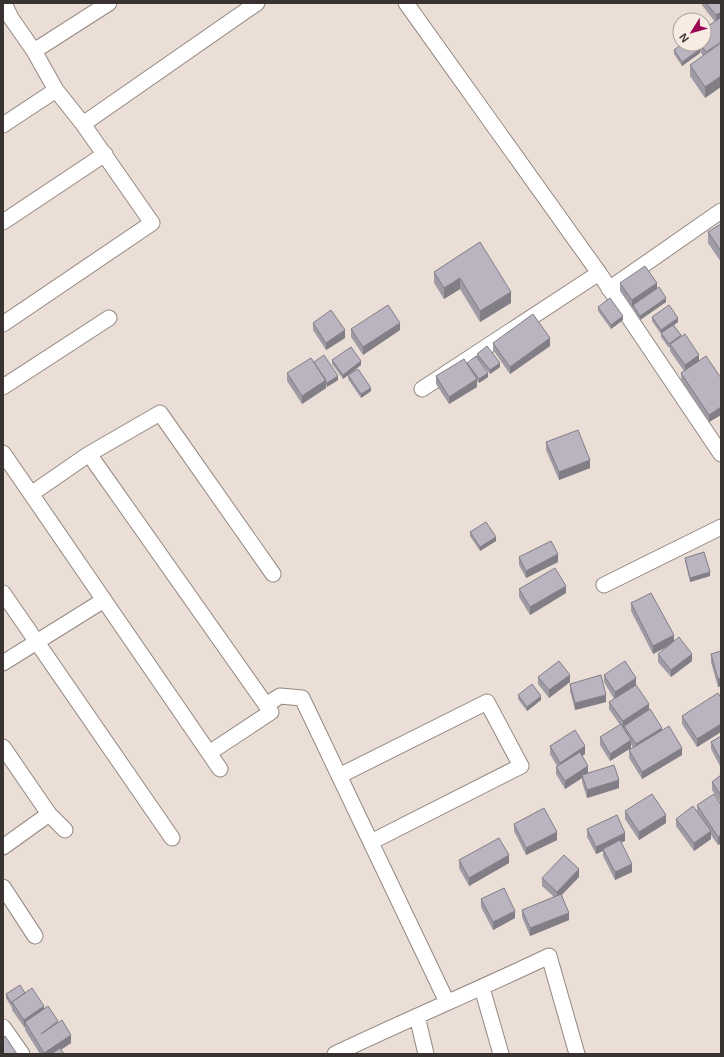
<svg xmlns="http://www.w3.org/2000/svg" width="724" height="1057" font-family="Helvetica,sans-serif">
<rect width="100%" height="100%" fill="#eaded6"/>
<g fill="none" stroke-linecap="round" stroke-linejoin="round">
<g stroke="#948881" stroke-width="17">
<path id="minor" d="M406,3L599,273L721,454
M34,51L109,3
M83,124L257,3
M3,125L56,90
M3,222L105,154
M609,289L721,211
M3,324L152,223L83,124L56,90L34,51L11,18L4,3
M3,387L109,318
M422,389L599,273
M3,453L220,769
M89,454L271,712L209,753
M31,494L89,454L160,413L273,574
M604,585L721,527
M3,593L172,838
M3,663L104,600
M266,705L280,696L302,698L447,1002
M3,747L49,814L65,830
M339,776L487,702L521,766L371,842
M3,847L49,814
M3,887L35,936
M482,988L501,1054
M417,1016L426,1054
M3,1027L22,1054
M335,1054C406,1020 478,990 549,956L577,1054"/>
</g>
<use href="#minor" stroke="#fff" stroke-width="15"/>
</g>
<path fill="#9f9ba5" d="M702,3H721L705,98L690,76V65L703,56L700,51V53L682,66L674,54V50L682,44H704L715,22L702,5Z
M721,224V262L708,243V232Z
M480,242L511,303L480,322L460,289L444,299L434,283V272Z
M620,283L657,289L666,302L640,320L633,309V307H632L620,291Z
M598,307L623,320L611,329L598,311Z
M652,317L678,322L674,325L699,361L721,378V415L709,422L681,380V373L684,371L670,351V347L669,348L661,337V334L652,321Z
M313,323L345,338L326,350L313,330Z
M351,329L400,330L363,355L351,337Z
M493,343L550,346L510,374L493,350Z
M477,354L500,367L490,374L477,358Z
M332,360L361,365L343,379L332,364Z
M314,362L338,380L327,387L326,385V388L302,404L287,381V373Z
M467,363L488,377L479,383L477,381V387L449,404L436,384V376Z
M348,375L371,391L361,398L348,379Z
M546,442L590,468L559,480L546,450Z
M470,532L496,541L480,551L470,536Z
M519,557L558,562L526,578L519,565Z
M685,558L710,576L690,582L685,561Z
M519,589L566,593L530,615L519,597Z
M631,603L674,642L692,661L671,677L658,662V654L670,645L653,654L631,611Z
M721,651V686L718,687L711,662V654Z
M604,675L636,685L649,710L662,730L682,755L642,779L629,758V750L633,748L631,744V748L610,761L600,745V737L620,725L609,709V702L614,699L604,682Z
M538,677L570,682L549,698L538,684Z
M570,684L606,702L575,710L570,691Z
M518,695L541,700L527,711L518,699Z
M721,698V732L697,747L682,724V716Z
M721,736V768L711,749V742Z
M550,746L585,754L582,756L588,773L619,788L587,798L582,782V778L565,789L556,774V767L557,766L550,754Z
M721,775V803L712,790V782Z
M697,805H721V843L718,845L711,835V839L694,851L676,826V819L697,811Z
M625,811L666,823L639,840L625,819Z
M514,824L557,840L526,855L514,831Z
M587,829L625,841L621,842L632,872L615,880L603,856V851L596,854L587,837Z
M459,860L509,863L469,886L459,868Z
M579,877L561,895L569,920L530,936L522,917V910L554,897L542,886V878Z
M481,899L515,918L493,930L481,907Z
M25,993L58,1023L71,1043L61,1050L64,1054H40L25,1030V1027H24L12,1010V1008L6,998V994Z"/>
<path fill="#827e86" d="M721,12V19L716,23V15Z
M700,49V53L682,66V62Z
M721,76V87L705,98V87Z
M460,278V289L444,299V288Z
M657,283V290L633,305V307H632V300Z
M511,292V303L480,322V311Z
M666,298V302L640,320V316Z
M623,316V320L611,329V325Z
M678,318V322L661,334V330Z
M400,323V330L363,355V347Z
M345,330V338L326,350V343Z
M550,338V346L510,374V367Z
M699,355V363L685,372V365Z
M361,361V365L343,379V375Z
M500,363V367L490,374V370Z
M488,373V377L479,383V379Z
M338,376V380L327,387V383Z
M477,379V387L449,404V397Z
M326,380V388L302,404V396Z
M371,388V391L361,398V394Z
M721,407V415L709,422V415Z
M590,460V468L559,480V472Z
M496,537V541L480,551V547Z
M558,554V562L526,578V571Z
M710,572V576L690,582V578Z
M566,586V593L530,615V607Z
M674,635V643L653,654V646Z
M692,654V661L671,677V670Z
M570,675V682L549,698V690Z
M636,678V686L615,700V692Z
M721,678V686L718,687V679Z
M606,695V702L575,710V703Z
M541,696V700L527,711V707Z
M649,704V712L624,726V728L623,729V721Z
M721,724V732L697,747V739Z
M662,728V735L636,752V744Z
M631,740V748L610,761V754Z
M585,746V754L560,770V763Z
M682,748V755L642,779V772Z
M588,766V774L582,775V778L565,789V781Z
M619,780V788L587,798V790Z
M666,815V823L639,840V832Z
M711,831V839L694,851V843Z
M557,832V840L526,855V848Z
M625,833V841L604,850L603,849V851L596,854V847Z
M721,835V843L718,845V837Z
M509,855V863L469,886V878Z
M632,864V872L615,880V872Z
M579,869V877L557,900V892Z
M515,911V918L493,930V922Z
M569,913V920L530,936V928Z
M44,1006V1014L25,1022V1027H24V1020Z
M71,1035V1043L54,1054H44V1053Z"/>
<path fill="#b9b4c0" stroke="#827e86" d="M706,3H721V12L716,15Z
M721,17V42L706,52L700,44H704V29Z
M721,43V76L705,87L690,65Z
M682,44H696L700,49L682,62L674,50Z
M721,224V251L708,232Z
M480,242L511,292L480,311L460,278L444,288L434,272Z
M645,266L657,283L632,300L620,283Z
M659,287L666,298L640,316L633,305Z
M610,298L623,316L611,325L598,307Z
M388,305L400,323L363,347L351,329Z
M669,305L678,318L661,330L652,317Z
M331,310L345,330L326,343L313,323Z
M533,314L550,338L510,367L493,343Z
M673,325L681,335L669,344L661,333Z
M685,334L699,355L685,365L670,344Z
M487,346L500,363L490,370L477,354Z
M351,347L361,361L343,375L332,360Z
M324,355L338,376L327,383L314,362Z
M476,356L488,373L479,379L467,363Z
M706,356L721,378V407L709,415L681,373Z
M311,358L326,380L302,396L287,373Z
M464,359L477,379L449,397L436,376Z
M358,369L371,388L361,394L348,375Z
M578,430L590,460L559,472L546,442Z
M486,522L496,537L480,547L470,532Z
M551,541L558,554L526,571L519,557Z
M704,552L710,572L690,578L685,558Z
M555,568L566,586L530,607L519,589Z
M651,593L674,635L653,646L631,603Z
M679,637L692,654L671,670L658,654Z
M721,651V678L718,679L711,654Z
M559,661L570,675L549,690L538,677Z
M625,661L636,678L615,692L604,675Z
M601,675L606,695L575,703L570,684Z
M532,684L541,696L527,707L518,695Z
M636,685L649,704L623,721L609,702Z
M718,693L721,698V724L697,739L682,716Z
M650,709L662,728L636,744L624,726Z
M621,724L631,740L610,754L600,737Z
M669,726L682,748L642,772L629,750Z
M575,730L585,746L560,763L550,746Z
M721,736V760L711,742Z
M580,752L588,766L565,781L556,767Z
M614,765L619,780L587,790L582,775Z
M721,775V795L712,782Z
M652,794L666,815L639,832L625,811Z
M714,794L721,805V835L718,837L697,805Z
M693,806L711,831L694,843L676,819Z
M544,808L557,832L526,848L514,824Z
M617,815L625,833L596,847L587,829Z
M499,838L509,855L469,878L459,860Z
M620,840L632,864L615,872L603,849Z
M564,855L579,869L557,892L542,878Z
M504,888L515,911L493,922L481,899Z
M561,894L569,913L530,928L522,910Z
M20,985L25,993L12,1002V1004L6,994Z
M32,988L44,1006L24,1020L12,1002Z
M48,1006L58,1021L41,1034L62,1020L71,1035L44,1053L25,1022Z
M5,1036L17,1054H3V1038Z
M60,1048L64,1054H51Z"/>
<rect width="724" height="1057" fill="none" stroke="#383330" stroke-width="8"/>
<g transform="translate(692 32) rotate(233)"><circle r="19" fill="#f7ebe3" stroke="#aba19b"/>
<path d="M0-3L7 15L0 10L-7 15Z" fill="#9c0754"/>
<text y="-6" font-size="11" font-weight="bold" text-anchor="middle" fill="#383330">N</text>
</g>
</svg>
